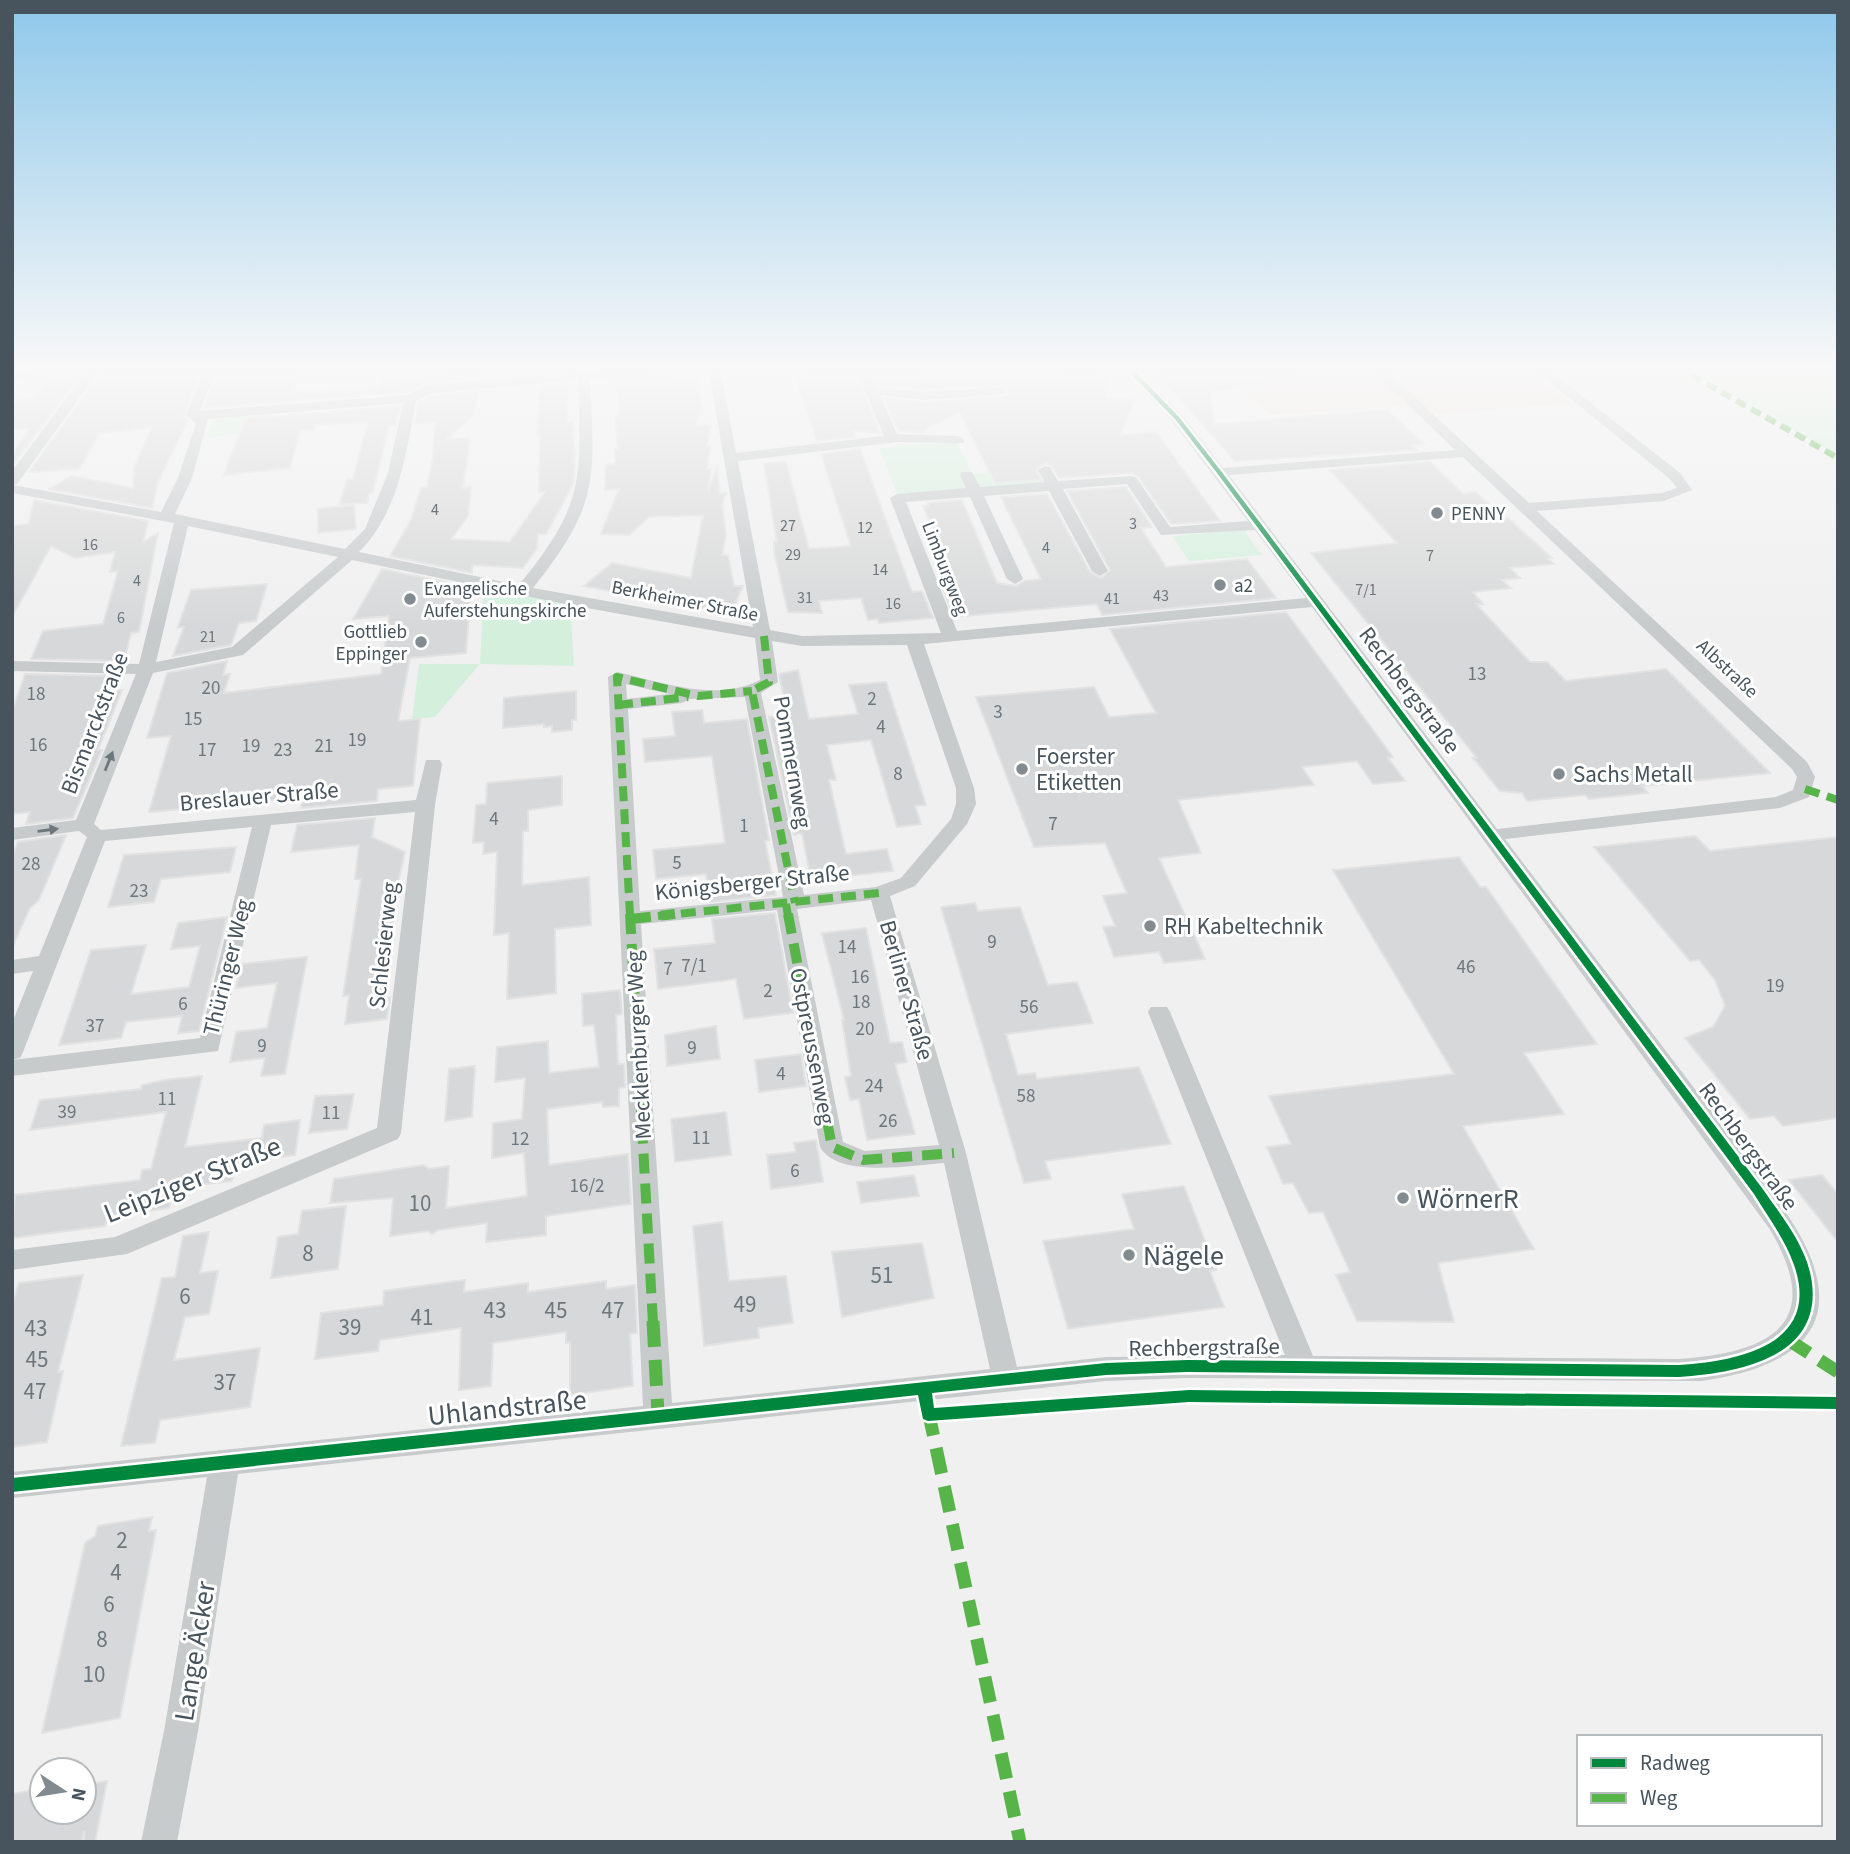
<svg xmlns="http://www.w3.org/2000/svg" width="1850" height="1854" font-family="'Source Sans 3',sans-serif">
<rect width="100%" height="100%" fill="#f1f0f0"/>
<path fill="#e5e3de" d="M1217,367H1525L1572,404L1415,415L1405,406L1271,415Z"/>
<path fill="#d4f0dd" d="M1682,367H1838V455Z
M274,414L267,432L208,437L213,420L218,418Z
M956,441L972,474L1041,469L1046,480L1044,483L897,494L879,448Z
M1244,530L1262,555L1189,561L1172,536Z
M484,582L570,600L574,666L480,664L435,717L412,719L419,664H480Z"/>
<path fill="#d7d8d9" stroke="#e2e2e3" stroke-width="2" d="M111,367H202L184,415L188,420L158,482L152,508L49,489L72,476L133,488L134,468L152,427L100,433L79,469L29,472L101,373H107Z
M219,367H251L250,371L300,368L293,391L308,392L380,387L381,374L406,372V377L446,374V367H482L481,378L428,382L406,392L204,408Z
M811,367H853L880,433L852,431L855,437L817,441L795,376H805Z
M870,367H921L917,374L962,378H1059L1065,367H1097L1102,369L1099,376L1112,375L1104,398L1134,400L1120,435L1156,432L1220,521L1171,524L1138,476L1132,473L1059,478L1052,466L1046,463L1035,469L1041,480L995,483L960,413L928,427L925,432L899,431L884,398L925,403L1001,397L1007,395V385L925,389L878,386Z
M1218,367H1297L1298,380L1210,392L1214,424L1387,410L1424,444L1412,445L1417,450L1235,461L1156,372Z
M81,374L12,466V455L30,428L12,429V406L17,400L35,399L52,377Z
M674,378H697L702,406L696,426H711L707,446H710L707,469H711L708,492L717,466L720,493H726L722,505L726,535L722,555H728L734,586H743L733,609L689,607L584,586L612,563L691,578L703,515L649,517L629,535L601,534L619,489L605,490L606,465L615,464V449H618L615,416H619L617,386L673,383Z
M568,384L567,423L573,422L574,451L576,448L573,484L546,534H538L537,548L523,568L472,565V573L390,556L411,520L421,488L427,487L433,457L435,422L415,423L418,403L432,396L479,391L473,416L447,439L470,438L463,488L471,487L468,516L451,539L510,542L545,492H539L540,438L537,430L540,386Z
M400,406L396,425H389L373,492L369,493L367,503L340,504L347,479H353L368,421L314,425L313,429L300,430L290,468L224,475L245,419Z
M860,449L912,592L922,591L933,618L879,623L878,619L868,620L861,598L819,601L822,613L788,612L774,552V542H777L764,464L786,462L809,549L851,546L821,454Z
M1430,462L1463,494L1476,492L1504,519L1508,518L1552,558L1548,559L1554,564L1510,568L1520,578L1502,580L1511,588L1473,592L1483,604H1476L1530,662H1547L1566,681L1666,669L1770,773L1642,786L1648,793L1589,799L1585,795L1527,801L1522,793L1500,791L1473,758H1477L1311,553L1397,543L1330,470Z
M1126,487L1152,527L1141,528L1166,567L1247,559L1276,598L1102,615L1097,604L954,617L943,589L957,588L923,506H929L928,503L962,500L997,583L1016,586L1025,581L1041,579L1001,497L1047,494L1090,572L1101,578L1110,570L1067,491Z
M34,500L148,521L143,542L158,533L139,632L131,633L124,661L31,659L43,631L103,624L118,571L110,572L115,552L75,558L51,546L12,617V526L29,524Z
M354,505L356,529L318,533V509Z
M382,569L471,587L466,653L410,658L398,721L420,719L413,786L378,789L377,801L301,808L302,801L283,802V799L204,810L205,807L149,812L171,736L147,738L167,673L227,661L223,675L230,674L224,693L381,674L389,616L353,619Z
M267,584L256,621L239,623L231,645L173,656L184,627H178L191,590Z
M1286,612L1393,757L1388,758L1405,781L1373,784L1357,761L1302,767L1314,785L1178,800L1201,853L1159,858L1205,959L1164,963L1159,952L1114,957L1103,927L1115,926L1103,896L1127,893L1105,843L1034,847L976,697L1094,687L1109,717L1156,713L1110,629Z
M798,670L809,719L858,714L849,685L886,682L926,805L915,806L921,824L897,827L871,740L827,745L836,780H829L846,854L887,849L893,871L811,880L802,833L794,835L769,717L788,716L779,674Z
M25,674L119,676L113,691L122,690L98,750H102L73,818L26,824L30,812L12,814V712Z
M576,691V720H572V730L552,732V726L544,727V724L503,728L504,698Z
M702,710L704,723L747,719L769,840L765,841L776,895L710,902L706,874L656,879L653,850L725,843L712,756L645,762L643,739L675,736L672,712Z
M562,776V805L528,810V831H523L522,885L589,877L591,925L555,929L556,993L507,999L509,933L494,935L497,852L483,854L484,842L473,843L476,805L486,804L487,783Z
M375,818L372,837L405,852L397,888L384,998H390L387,1019L345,1024L349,995L343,996L361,879H355L359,845L291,852L297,825Z
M66,835L39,900L30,908L12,948V857L18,842Z
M1695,836L1710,851L1838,837V1118L1783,1126L1774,1116L1750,1119L1685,1038L1713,1027L1725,1006L1715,980L1699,960L1690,961L1594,847Z
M236,847L230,872L161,879L154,902L108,907L124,855Z
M1459,857L1480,887H1486L1597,1044L1524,1053L1564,1114L1463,1126L1534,1249L1438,1263L1454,1322L1357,1321L1336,1275L1350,1272L1323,1212L1309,1213L1293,1183L1283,1184L1267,1147L1291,1144L1269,1096L1454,1074L1333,870Z
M975,903L978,911L1020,907L1048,985L1077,982L1093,1023L1006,1034L1018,1075L1035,1073L1037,1079L1139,1067L1171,1144L1045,1161L1051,1179L1024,1183L941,907Z
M775,913L793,1013L744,1019L736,979L658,989L654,949L715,943L712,919Z
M227,917L199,1031L178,1033L182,1016L126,1022L121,1038L59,1045L91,950L146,945L131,994L189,987L200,946L171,949L178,923Z
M866,928L890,1043L902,1042L907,1062L895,1064L915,1134L867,1140L859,1099L850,1100L845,1077L851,1076L842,1020H844L822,933Z
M307,957L285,1074L261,1076L265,1058L230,1062L236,1032L267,1028L277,983L236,988L241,964Z
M620,990L622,1014L616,1015L618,1064H624L625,1087L619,1088V1106L603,1107L602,1102L547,1109L549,1165L628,1154L631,1204L546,1216V1235L486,1242L487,1223L438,1230L432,1234L428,1231L390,1236L393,1198L330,1203L334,1179L423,1165L429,1169L449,1166L446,1208L527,1196L524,1153L492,1158L493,1123L522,1119L525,1078L495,1082L497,1047L548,1041L549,1073L599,1067L594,1025L583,1026L582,994Z
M716,1026L720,1059L667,1066L665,1035Z
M801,1054L806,1086L759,1092L755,1060Z
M475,1066L472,1117L445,1121L449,1069Z
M202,1076L185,1147L262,1138L264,1125L300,1120L295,1155L236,1163L232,1181L174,1188L169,1208L108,1216L105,1226L12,1238L15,1195L140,1180L142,1170L151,1169L166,1112L30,1130L40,1100L141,1089L142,1085L164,1080Z
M354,1094L347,1129L309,1133L315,1096Z
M726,1112L731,1155L675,1162L671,1119Z
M816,1140L823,1182L771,1189L767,1155L796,1152L794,1143Z
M914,1175L919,1196L861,1203L857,1182Z
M1822,1175L1838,1194V1242L1789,1180Z
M1184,1186L1216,1270L1210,1271L1224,1307L1068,1329L1043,1241L1134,1229L1122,1194Z
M346,1206L338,1269L271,1278L278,1237L298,1234L302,1211Z
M722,1222L729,1281L786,1276L793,1323L758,1328L759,1338L704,1346L693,1226Z
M209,1232L200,1273L218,1271L209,1314L185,1317L174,1360L260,1348L250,1407L160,1420L155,1443L121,1446L162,1278L175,1277L183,1236Z
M922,1243L934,1298L842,1317L832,1252Z
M83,1275L58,1372L63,1371L47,1442L12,1447V1305L19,1283Z
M465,1280L464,1292L528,1283V1292L606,1281V1289L635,1285L637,1333L630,1334L633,1386L570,1395V1342L566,1343V1332L493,1343L491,1386L459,1390L461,1328L380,1340L378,1351L315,1359L321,1313L383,1305L384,1291Z
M152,1517L149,1531L156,1530L120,1718L42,1733L85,1543L95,1536L98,1526Z
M107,1781L95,1842H84V1831L82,1842H12V1794L42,1788V1812H84V1785Z"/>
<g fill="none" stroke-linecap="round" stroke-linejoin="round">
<path fill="#c7cbcc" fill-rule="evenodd" d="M90,367H102L17,484L13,485L161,512L178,478L196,423L186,416L205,367H217L200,411L407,395L428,385L647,367H698L692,371L590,379C595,481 599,505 533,588L753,627L708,367H720L736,453L884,436L855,367H867L876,388L925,392L1005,387V393L1001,394L925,400L880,395L897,434L958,436L965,440L963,443L898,442L738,461L770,630L802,636L941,633L890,498L897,494L966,488L960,475L962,472H972L980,487L1045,482L1038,470L1045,466L1050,467L1058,481L1131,476L1136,477L1170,527L1248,521L1172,421L1121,367H1134L1182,415L1223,468L1455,450L1369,367H1382L1529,503L1662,493L1677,488L1670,479L1531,367H1545L1680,473L1692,490L1664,501L1537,511L1807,762L1815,777L1809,797L1780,808L1505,839L1767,1184C1785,1212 1808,1241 1816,1274C1836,1350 1759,1373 1701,1381L1187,1378L1106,1381L238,1474L198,1731L177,1842H141L164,1731L207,1477L12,1498V1472L643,1406L608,677L617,672C662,682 716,703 760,680L755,638L570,605L352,560L243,655L153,673L94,824L101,830L416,800L426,760H440L442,764L435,805L401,1133L398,1139L127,1254L12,1270V1250L115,1237L377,1128L415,812L271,825L218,1051L12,1076V1060L200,1038L252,827L105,841L23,1052L20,1058L12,1060V1023L33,971L12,974V960L39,956L87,837L79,831L12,840V828L76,820L136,674L12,671V661L139,664L174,523L12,493V471ZM578,380C581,481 585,504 519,585L359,552C399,512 406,454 416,401L431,393ZM403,403L388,473L365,529L345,549L175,514L192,478L208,419ZM1463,457L1792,769L1797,777L1793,790L1776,797L1497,829L1229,475ZM1127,484L1161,535L1255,530L1306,598L957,631L906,502L970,497L1007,579L1015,584L1023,579L984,496L1049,491L1092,571L1100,576L1108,571L1063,489ZM188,526L338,557L232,647L156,662ZM1312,607L1769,1228C1827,1324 1770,1353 1679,1359L1313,1356L1170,1012L1167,1007H1151L1148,1012L1285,1355L1106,1357L1017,1367L966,1153L890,896L915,886L967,824L976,804L974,788L924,644ZM772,641L802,646L907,645L956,788V804L951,819L901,878L876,887L804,895L761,693L778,682ZM626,684L669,694L627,699ZM745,697L783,897L640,911L628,709L682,703L690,699ZM871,900L939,1145L865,1151L843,1142L797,909ZM777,910L820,1147C838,1179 913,1165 944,1163L990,1369L672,1403L641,924Z"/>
<path fill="#c8ccce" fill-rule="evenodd" d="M23,367H51L48,371L12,381V370Z"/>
<path stroke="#57b448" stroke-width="6" stroke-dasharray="11 6" stroke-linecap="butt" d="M1677,367L1838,458"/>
<path stroke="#57b448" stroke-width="8" stroke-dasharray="15 8" stroke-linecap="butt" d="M764,636L769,682L752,691L795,903
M618,705L688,697
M1805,789L1838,800
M786,904L788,916
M630,916L617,677L698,696L752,691
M658,916L879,893"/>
<path stroke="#57b448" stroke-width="10" stroke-dasharray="20 10" stroke-linecap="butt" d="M630,914L653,1323
M788,914L832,1147L863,1160L954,1153
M631,919L675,914"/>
<path stroke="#57b448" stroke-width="13" stroke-dasharray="26 13" stroke-linecap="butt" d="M653,1321L658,1414
M1787,1339L1838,1372
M928,1410L1020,1842"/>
<g stroke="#fff" stroke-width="5">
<path id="cycleway" d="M1124,367H1131L1179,417L1221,471L1762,1188C1780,1214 1805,1244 1811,1277C1826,1357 1739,1373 1679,1377L1187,1372L1106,1375L932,1393L934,1408L1189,1390L1838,1397V1409L1189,1402L928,1421L923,1419L918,1395L12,1492V1478L1106,1363L1187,1360L1679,1365C1738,1361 1822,1345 1794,1265C1785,1239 1768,1217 1754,1194L1217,473L1175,419Z"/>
</g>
<use href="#cycleway" fill="#00873e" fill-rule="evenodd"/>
</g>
<defs><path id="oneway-solid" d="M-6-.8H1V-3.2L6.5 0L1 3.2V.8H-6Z" transform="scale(1.75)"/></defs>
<g fill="#6d787e">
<use href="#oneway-solid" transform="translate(109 761) rotate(-68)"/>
<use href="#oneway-solid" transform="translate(48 830) rotate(-8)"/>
</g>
<linearGradient id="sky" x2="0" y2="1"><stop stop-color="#8ec8ea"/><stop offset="0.59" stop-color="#f9f8f8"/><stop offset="1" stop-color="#f9f8f8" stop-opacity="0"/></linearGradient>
<rect width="1850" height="627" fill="url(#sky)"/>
<g fill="#828b90" stroke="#fff" stroke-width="2.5">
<circle cx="1437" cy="513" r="7"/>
<circle cx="1220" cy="585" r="7"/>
<circle cx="410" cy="599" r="7"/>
<circle cx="421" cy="642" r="7"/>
<circle cx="1022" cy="769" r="7"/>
<circle cx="1559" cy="774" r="7"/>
<circle cx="1150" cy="926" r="7"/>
<circle cx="1403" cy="1198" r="7"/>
<circle cx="1129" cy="1255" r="7"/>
</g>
<g text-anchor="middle" stroke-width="6" stroke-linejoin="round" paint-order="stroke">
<g font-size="16" fill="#6c767d">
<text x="435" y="515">4</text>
<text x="1133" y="529">3</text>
<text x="788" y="531">27</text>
<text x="865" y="533">12</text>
<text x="90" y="550">16</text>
<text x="1046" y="553">4</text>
<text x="793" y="560">29</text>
<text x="1430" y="561">7</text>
<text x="880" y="575">14</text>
<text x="137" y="586">4</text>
<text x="1366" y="595">7/1</text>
<text x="1161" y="601">43</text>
<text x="805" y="603">31</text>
<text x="1112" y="604">41</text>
<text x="893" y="609">16</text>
<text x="121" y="623">6</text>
<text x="208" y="642">21</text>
</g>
<g font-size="19" fill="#47545d" stroke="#fff" text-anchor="start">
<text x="1451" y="520">PENNY</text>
<text x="1234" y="592">a2</text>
<text x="424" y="595">Evangelische<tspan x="424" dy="22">Auferstehungskirche</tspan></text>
<text x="407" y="638" text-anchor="end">Gottlieb<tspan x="407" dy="22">Eppinger</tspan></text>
</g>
<g font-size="19" fill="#47545d" stroke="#fff">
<text transform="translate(946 568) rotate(69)" y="7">Limburgweg</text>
<text transform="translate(685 600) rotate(11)" y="7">Berkheimer Straße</text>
<text transform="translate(1728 668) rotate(43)" y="7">Albstraße</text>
</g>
<g font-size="19" fill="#6c767d">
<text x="1477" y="680">13</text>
<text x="211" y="694">20</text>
<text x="36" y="700">18</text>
<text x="872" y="705">2</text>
<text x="998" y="718">3</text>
<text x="193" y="725">15</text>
<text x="881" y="733">4</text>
<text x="357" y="746">19</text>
<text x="38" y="751">16</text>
<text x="251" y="752">19</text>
<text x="324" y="752">21</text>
<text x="207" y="756">17</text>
<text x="283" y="756">23</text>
<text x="898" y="780">8</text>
<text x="494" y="825">4</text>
<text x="1053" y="830">7</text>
<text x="744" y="832">1</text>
<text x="677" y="869">5</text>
<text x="31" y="870">28</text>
<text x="139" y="897">23</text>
<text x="992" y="948">9</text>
<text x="847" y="953">14</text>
<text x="694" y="972">7/1</text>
<text x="1466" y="973">46</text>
<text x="668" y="975">7</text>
<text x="860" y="983">16</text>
<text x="1775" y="992">19</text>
<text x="768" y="997">2</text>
<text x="861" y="1008">18</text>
<text x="183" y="1010">6</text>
<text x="1029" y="1013">56</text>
<text x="95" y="1032">37</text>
<text x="865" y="1035">20</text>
<text x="262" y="1052">9</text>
<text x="692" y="1054">9</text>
<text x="781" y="1080">4</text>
<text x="874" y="1092">24</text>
<text x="1026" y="1102">58</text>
<text x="167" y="1105">11</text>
<text x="67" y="1118">39</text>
<text x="331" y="1119">11</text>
<text x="888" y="1127">26</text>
<text x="701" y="1144">11</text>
<text x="520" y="1145">12</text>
<text x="795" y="1177">6</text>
<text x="587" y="1192">16/2</text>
</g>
<g font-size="23" fill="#47545d" stroke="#fff">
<text transform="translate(1410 690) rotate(53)" y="8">Rechbergstraße</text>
<text transform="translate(94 723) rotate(-69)" y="8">Bismarckstraße</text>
<text transform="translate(793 762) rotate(80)" y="8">Pommernweg</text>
<text transform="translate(259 796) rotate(-5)" y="8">Breslauer Straße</text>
<text transform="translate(752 882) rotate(-6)" y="8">Königsberger Straße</text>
<text transform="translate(383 945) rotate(-84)" y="8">Schlesierweg</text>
<text transform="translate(227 967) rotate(-76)" y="8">Thüringer Weg</text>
<text transform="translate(907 990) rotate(74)" y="8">Berliner Straße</text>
<text transform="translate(638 1045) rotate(-93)" y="8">Mecklenburger Weg</text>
<text transform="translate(813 1046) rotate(79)" y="8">Ostpreussenweg</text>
<text transform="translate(1749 1146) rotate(54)" y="8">Rechbergstraße</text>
<text transform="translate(1204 1347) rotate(-1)" y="8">Rechbergstraße</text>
</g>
<g font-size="23" fill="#47545d" stroke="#fff" text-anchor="start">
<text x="1036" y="764">Foerster<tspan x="1036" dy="26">Etiketten</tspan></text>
<text x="1573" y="782">Sachs Metall</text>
<text x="1164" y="934">RH Kabeltechnik</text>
</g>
<g font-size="23" fill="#6c767d">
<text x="420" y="1211">10</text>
<text x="308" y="1261">8</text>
<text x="882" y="1283">51</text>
<text x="185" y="1304">6</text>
<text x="745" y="1312">49</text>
<text x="495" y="1318">43</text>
<text x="556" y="1318">45</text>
<text x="613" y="1318">47</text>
<text x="422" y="1325">41</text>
<text x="350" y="1335">39</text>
<text x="36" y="1336">43</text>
<text x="37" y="1367">45</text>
<text x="225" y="1390">37</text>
<text x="35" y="1399">47</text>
<text x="122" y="1548">2</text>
<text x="116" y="1580">4</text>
<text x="109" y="1612">6</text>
<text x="102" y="1647">8</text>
<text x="94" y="1682">10</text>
</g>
<g font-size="28" fill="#47545d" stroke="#fff">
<text transform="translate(192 1179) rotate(-22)" y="10">Leipziger Straße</text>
<text transform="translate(507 1407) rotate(-6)" y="10">Uhlandstraße</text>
<text transform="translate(194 1651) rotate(-81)" y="10">Lange Äcker</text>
</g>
<g font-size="28" fill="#47545d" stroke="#fff" text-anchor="start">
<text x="1417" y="1208">WörnerR</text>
<text x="1143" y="1265">Nägele</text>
</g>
</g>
<rect width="1850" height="1854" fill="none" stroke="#47545d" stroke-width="28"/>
<rect x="1577" y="1735" width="245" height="91" fill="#ffffff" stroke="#b5bbbe" stroke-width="2"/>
<rect x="1591" y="1758" width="35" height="10" fill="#00873e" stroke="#b5bbbe" stroke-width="2"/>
<text x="1640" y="1770" font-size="21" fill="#47545d">Radweg</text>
<rect x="1591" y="1793" width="35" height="10" fill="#57b448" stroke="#b5bbbe" stroke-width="2"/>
<text x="1640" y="1805" font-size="21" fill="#47545d">Weg</text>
<g transform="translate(63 1791) rotate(102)"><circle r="33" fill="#ffffff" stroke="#b5bbbe" stroke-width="2"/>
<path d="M0-5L12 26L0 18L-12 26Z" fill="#828b90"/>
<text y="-10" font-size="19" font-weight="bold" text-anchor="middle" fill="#47545d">N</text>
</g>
</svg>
